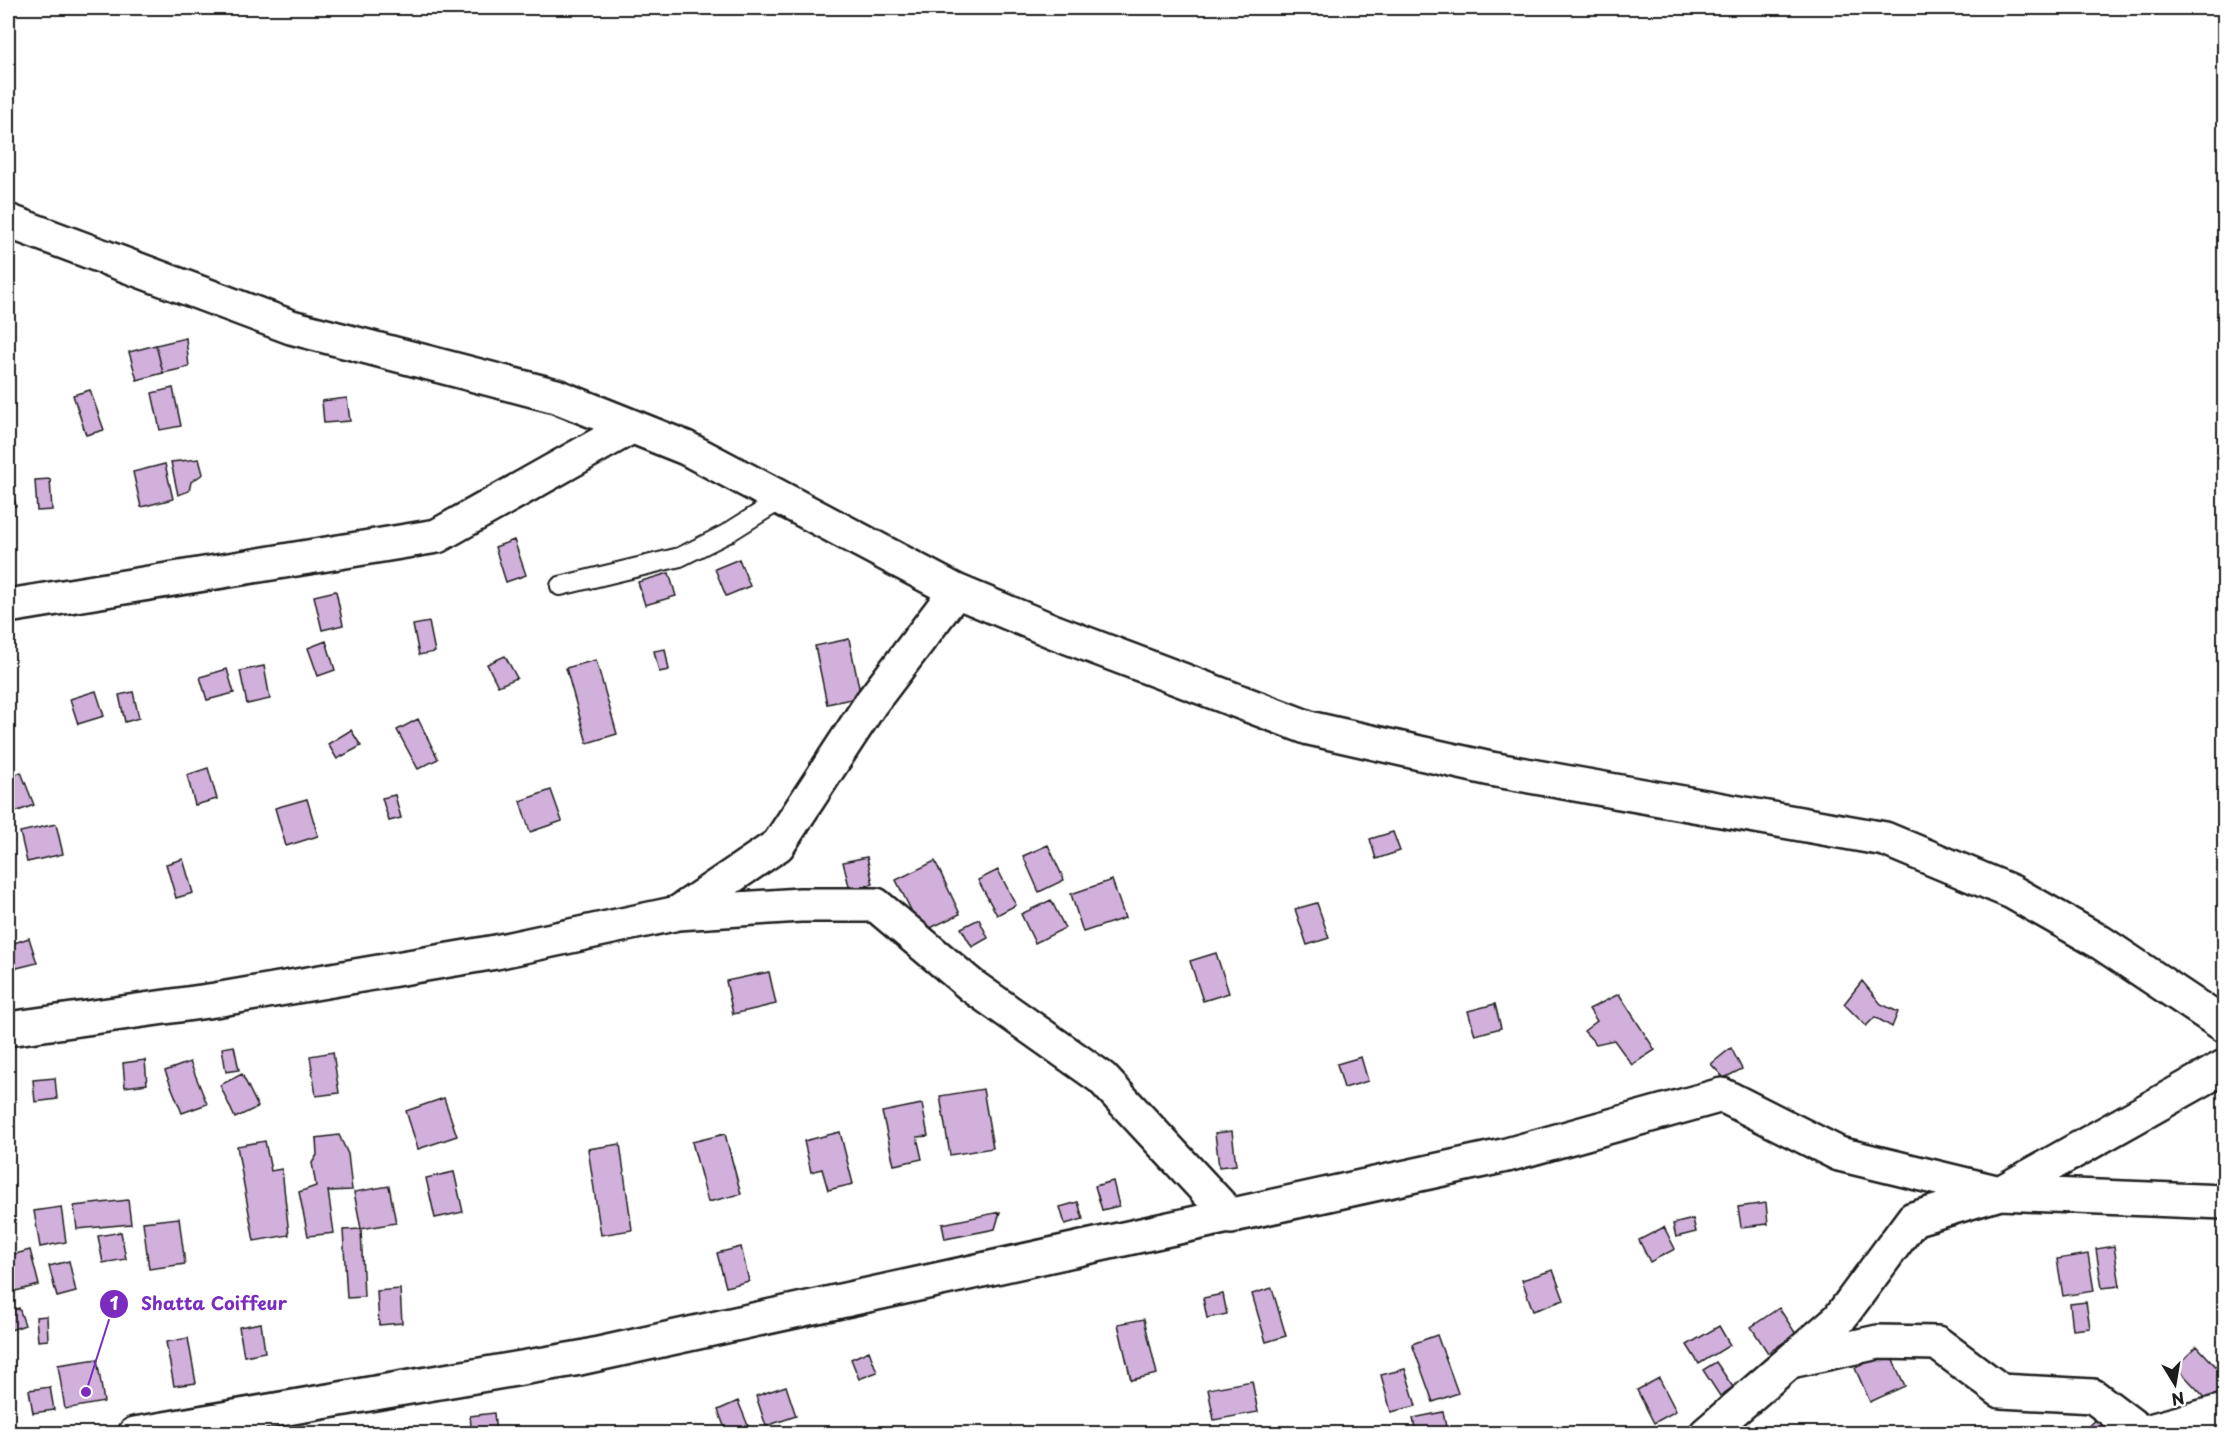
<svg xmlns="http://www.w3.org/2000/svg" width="2232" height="1441" font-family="'Playpen Sans',sans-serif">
<rect width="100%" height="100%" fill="#fff"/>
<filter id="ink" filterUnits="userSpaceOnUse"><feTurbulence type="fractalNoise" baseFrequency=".0167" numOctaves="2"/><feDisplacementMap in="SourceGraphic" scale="12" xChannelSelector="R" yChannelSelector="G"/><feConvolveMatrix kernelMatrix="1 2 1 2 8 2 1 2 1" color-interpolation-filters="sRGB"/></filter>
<g filter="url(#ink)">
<path fill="#d1b0dc" stroke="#1c1c1c" stroke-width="1.5" d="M186,338L189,367L163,373L156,345Z
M156,345L163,373L137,380L129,352Z
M173,388L181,426L160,430L152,393Z
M90,390L104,430L86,435L73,395Z
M347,398L350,421L324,423L322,401Z
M199,459L203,474L191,482L189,491L178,495L171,462Z
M165,464L173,499L141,507L133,472Z
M50,479L52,510L37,511L35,480Z
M11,484L16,506L8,508V485Z
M514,540L526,575L506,582L495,547Z
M739,559L750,586L726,596L715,569Z
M669,573L676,596L645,605L638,582Z
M336,591L343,625L322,630L314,596Z
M429,622L435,652L419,655L413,625Z
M849,639L861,697L827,704L815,646Z
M326,641L335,670L318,676L308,648Z
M665,649L669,670L659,672L654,651Z
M505,656L517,678L498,686L487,664Z
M596,660L617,734L587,743L566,668Z
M264,666L270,699L247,704L240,671Z
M227,669L234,693L207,700L200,677Z
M96,691L104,716L78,724L70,699Z
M133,692L139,718L125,722L119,695Z
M418,719L438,759L418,769L397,730Z
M351,730L361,746L337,759L328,744Z
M208,768L217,799L195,805L187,775Z
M21,772L34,805L10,814L8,808V778Z
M551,790L562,821L530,832L520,801Z
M395,795L401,818L389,821L382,798Z
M307,799L318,836L286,846L275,808Z
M56,824L63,854L27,862L20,832Z
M1393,832L1400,851L1376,859L1370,839Z
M1048,845L1064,880L1039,892L1023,856Z
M867,857L873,884L850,890L843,862Z
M183,859L193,893L176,898L166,864Z
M935,861L960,914L922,932L896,880Z
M998,870L1016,905L997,915L978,880Z
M1112,880L1125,918L1083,932L1071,894Z
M1051,900L1065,928L1035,943L1021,914Z
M1317,903L1329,938L1307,945L1295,909Z
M979,919L988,938L972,947L961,928Z
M29,938L37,963L9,970L8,945Z
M1216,953L1229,993L1203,1001L1190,961Z
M769,972L776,1004L733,1014L726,981Z
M1862,981L1881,1004L1898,1012L1892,1027L1875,1017L1866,1026L1844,1004Z
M1619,994L1655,1050L1632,1065L1614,1040L1596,1044L1584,1031L1597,1021L1589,1009Z
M1495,1004L1501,1028L1475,1035L1468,1011Z
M234,1046L239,1070L226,1072L222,1048Z
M1731,1048L1742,1069L1724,1078L1711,1064Z
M333,1052L339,1093L316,1096L310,1056Z
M1361,1057L1368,1081L1344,1088L1337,1064Z
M145,1060L147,1084L125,1087L123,1063Z
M190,1062L207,1104L182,1113L165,1071Z
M242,1074L258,1107L235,1118L220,1085Z
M55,1078L57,1099L35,1102L33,1080Z
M983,1089L993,1148L950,1155L940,1096Z
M444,1098L457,1136L418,1149L406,1111Z
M922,1104L928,1136L917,1137L922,1159L894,1165L882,1112Z
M1232,1131L1236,1165L1219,1167L1215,1133Z
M840,1132L853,1184L828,1190L822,1169L811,1172L804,1141Z
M725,1134L741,1194L708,1202L692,1142Z
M339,1135L348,1154L352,1190L328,1191L334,1233L308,1236L299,1192L316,1186L312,1163L317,1155L316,1138Z
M265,1141L271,1171L282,1169L289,1235L254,1241L237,1146Z
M620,1144L632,1230L601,1235L588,1149Z
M454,1172L463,1212L435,1218L426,1178Z
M1113,1181L1119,1206L1102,1210L1095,1186Z
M389,1186L396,1223L361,1229L354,1192Z
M128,1200L131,1224L77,1229L74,1206Z
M1078,1202L1083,1219L1065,1224L1060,1207Z
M1766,1203L1768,1224L1741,1227L1738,1207Z
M61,1207L66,1242L40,1247L34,1211Z
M1000,1212L995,1229L945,1239L942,1224Z
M179,1218L185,1264L149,1269L143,1222Z
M1693,1219L1696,1232L1676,1237L1673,1224Z
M1664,1227L1675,1249L1650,1262L1639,1240Z
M361,1229L364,1297L347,1298L343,1230Z
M121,1232L126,1259L103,1263L98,1236Z
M2114,1246L2120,1286L2102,1288L2096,1249Z
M741,1247L749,1281L726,1287L717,1253Z
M30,1250L39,1285L8,1293V1256Z
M2088,1254L2094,1291L2063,1296L2057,1259Z
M69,1261L76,1292L57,1297L49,1266Z
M1553,1270L1564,1300L1533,1311L1522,1280Z
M1272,1288L1286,1336L1266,1342L1252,1294Z
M400,1289L402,1323L379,1325L377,1291Z
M1223,1294L1227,1314L1207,1318L1203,1298Z
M2086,1302L2090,1328L2073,1330L2070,1304Z
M19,1308L25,1325L8,1331V1312Z
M1779,1308L1796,1334L1768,1353L1751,1327Z
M47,1316L48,1340L38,1341L36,1317Z
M1144,1319L1157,1374L1131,1380L1118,1324Z
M261,1323L265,1352L244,1356L239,1327Z
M1719,1326L1730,1345L1699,1364L1687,1345Z
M1437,1335L1458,1393L1433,1402L1412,1344Z
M188,1338L196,1383L174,1386L166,1342Z
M2197,1346L2224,1375V1395L2213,1406L2176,1367Z
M869,1351L877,1372L859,1379L851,1359Z
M1889,1352L1905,1386L1870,1402L1855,1368Z
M97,1359L104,1402L65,1409L58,1365Z
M1716,1362L1733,1387L1720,1396L1703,1370Z
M1405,1369L1416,1406L1391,1412L1381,1375Z
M1659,1378L1676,1411L1654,1423L1637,1390Z
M1252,1381L1258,1412L1214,1420L1208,1389Z
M786,1386L796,1416L766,1426L756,1396Z
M50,1387L54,1410L33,1413L29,1390Z
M738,1401L749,1428L735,1434H727L718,1410Z
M1443,1412L1447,1432L1416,1434L1413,1418Z
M494,1413L496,1434H472L470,1416Z
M2099,1417L2109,1426L2101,1434H2092L2087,1428Z"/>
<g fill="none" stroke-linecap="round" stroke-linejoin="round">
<g stroke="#1c1c1c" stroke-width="22">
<path id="lane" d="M560,586L680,557L726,534L782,499"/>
</g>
<g stroke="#1c1c1c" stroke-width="38">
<path id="street" d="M8,221L291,327L556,396L686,448L956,591L1055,632L1309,728L1491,769L1885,839L2012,892L2100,942L2224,1025
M8,606L437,536L631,427
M679,912L778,845L871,703L956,591
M8,1029L215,1000L496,952L678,913L800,905H876L972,986L1102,1078L1231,1217
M1795,1360L1878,1342L1937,1343L2001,1391L2093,1396L2142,1433L2224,1411
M135,1434L580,1358L1507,1155L1722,1095L1839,1154L2000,1193L2224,1202
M1706,1434L1839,1319L1913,1219L2000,1193L2224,1067"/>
</g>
<use href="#lane" stroke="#fff" stroke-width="18"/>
<use href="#street" stroke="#fff" stroke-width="33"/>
</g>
</g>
<path fill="none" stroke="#7b2cbf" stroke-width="2" d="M86 1392L114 1304"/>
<g fill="#7b2cbf" stroke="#fff" stroke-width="2">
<circle cx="86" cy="1392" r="6"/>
<circle cx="114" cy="1304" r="15"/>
</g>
<g font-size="18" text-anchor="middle" font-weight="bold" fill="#fff">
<text x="114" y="1310">1</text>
</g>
<g font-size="18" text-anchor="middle" font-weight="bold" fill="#7b2cbf" stroke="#fff" stroke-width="4.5" stroke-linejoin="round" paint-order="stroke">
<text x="214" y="1310">Shatta Coiffeur</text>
</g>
<rect width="2232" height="1441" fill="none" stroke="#fff" stroke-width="30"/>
<rect x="15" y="15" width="2202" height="1411" fill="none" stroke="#1c1c1c" stroke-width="2" filter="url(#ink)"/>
<g transform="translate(2175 1384) rotate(169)" stroke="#ffffff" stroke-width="4.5" paint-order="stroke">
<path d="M0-4.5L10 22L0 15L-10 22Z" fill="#1c1c1c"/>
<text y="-9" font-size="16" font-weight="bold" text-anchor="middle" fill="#1c1c1c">N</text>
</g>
</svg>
